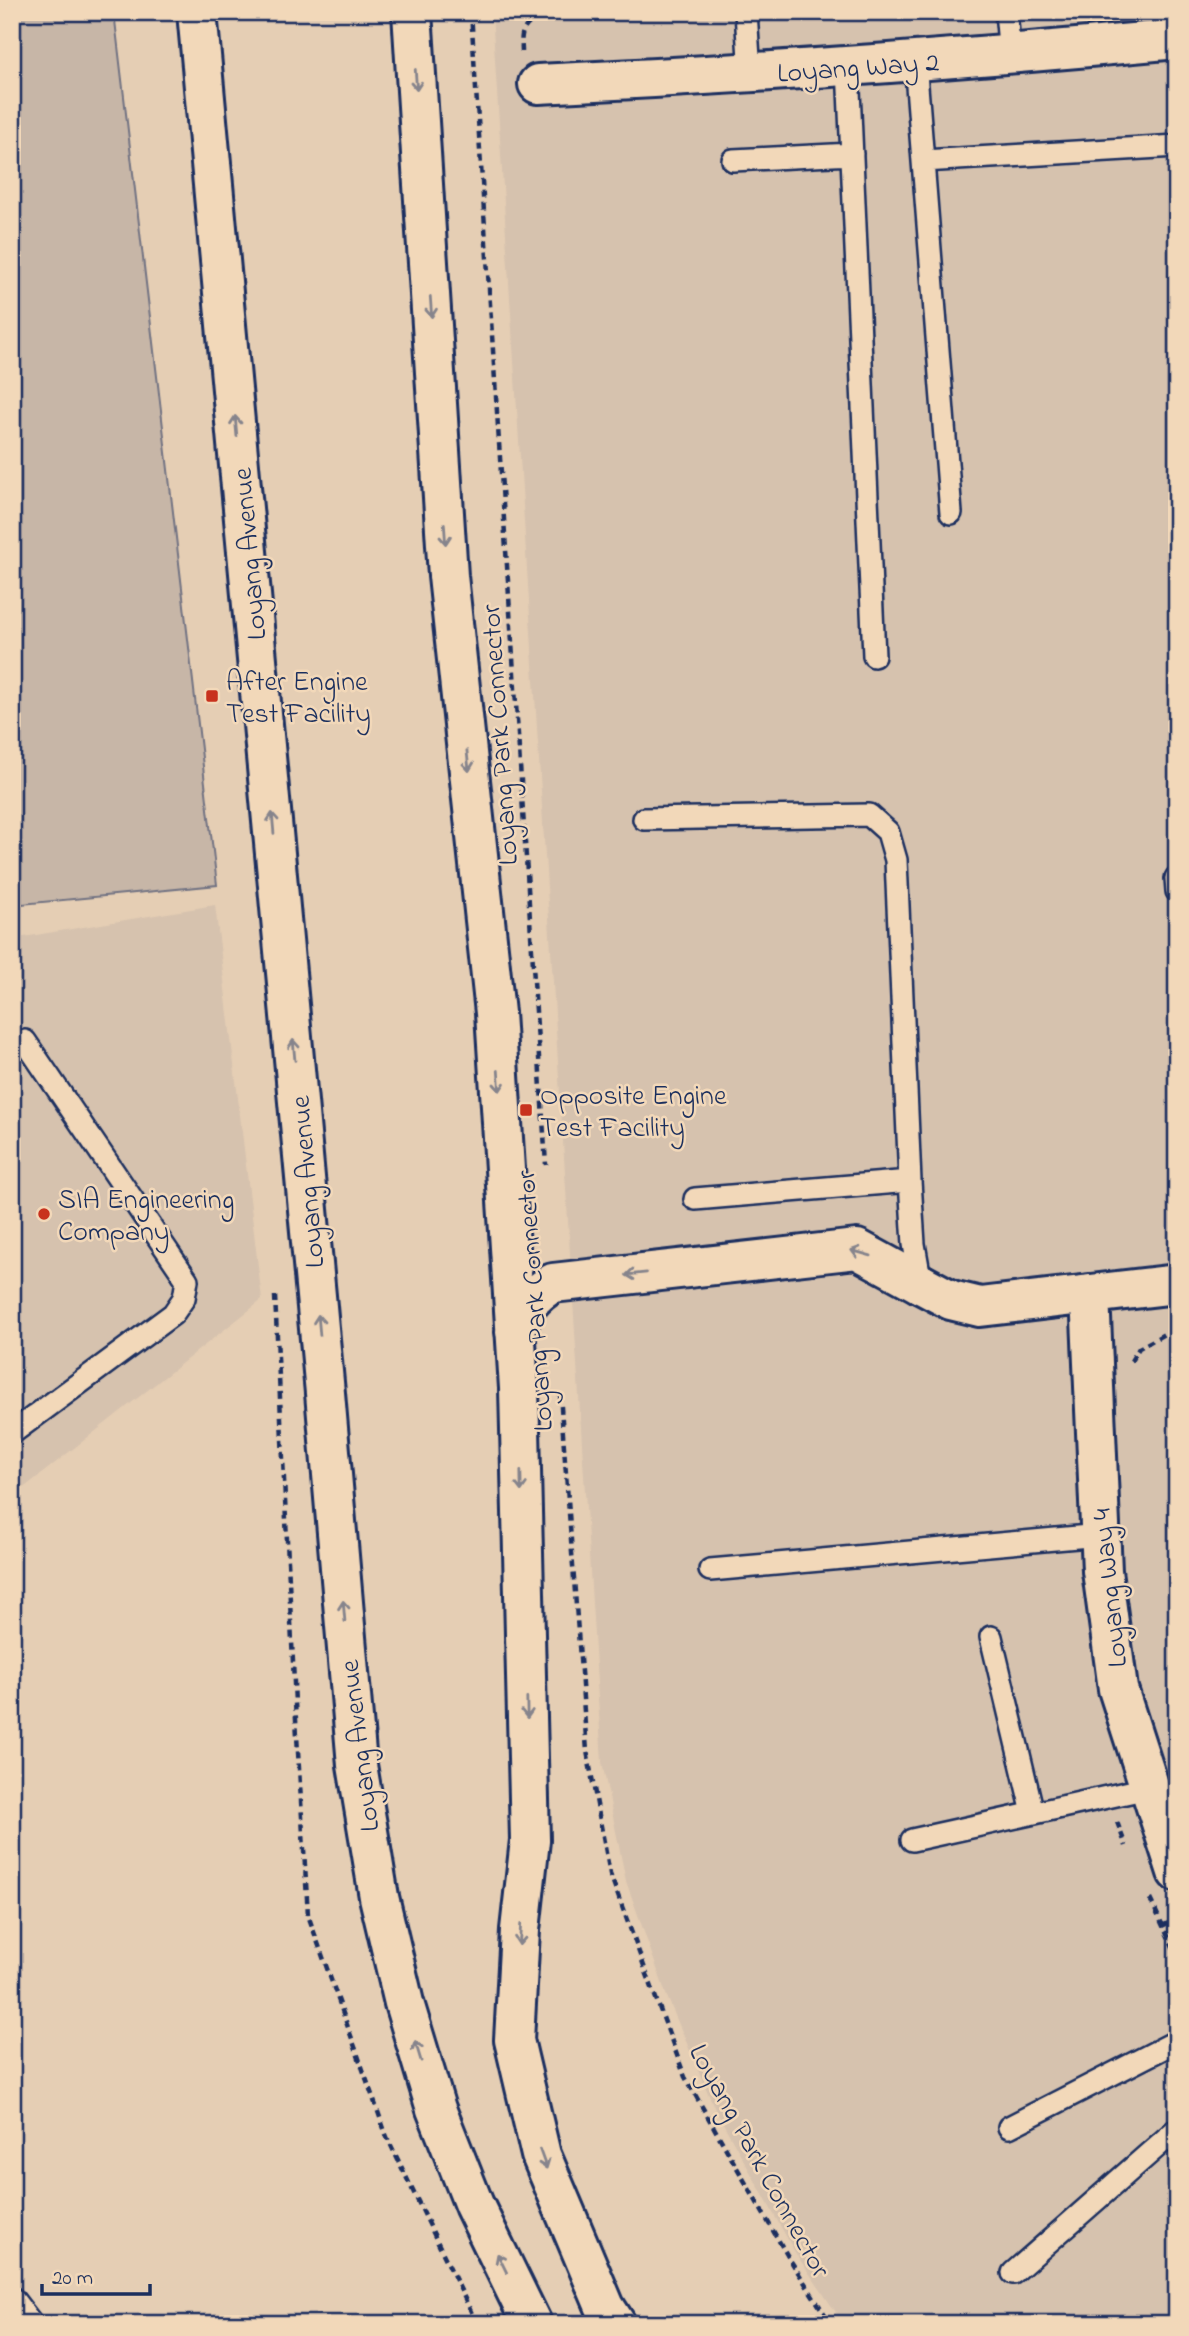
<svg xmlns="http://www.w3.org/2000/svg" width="1189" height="2336" font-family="'Indie Flower',sans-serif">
<rect width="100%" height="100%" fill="#e5ceb4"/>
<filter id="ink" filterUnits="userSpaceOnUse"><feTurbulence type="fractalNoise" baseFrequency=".0143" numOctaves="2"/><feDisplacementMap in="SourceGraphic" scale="14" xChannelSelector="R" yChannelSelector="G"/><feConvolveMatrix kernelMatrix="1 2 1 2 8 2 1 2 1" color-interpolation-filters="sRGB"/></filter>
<g filter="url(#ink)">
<path fill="#d6c2ae" d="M492,12H1177V2324H844L796,2254L714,2107L666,1994L626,1881L602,1762Z
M215,905L262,1300L12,1497V939Z"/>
<path fill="#c7b6a7" stroke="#717282" stroke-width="2" d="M12,12H114L217,885L12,905Z"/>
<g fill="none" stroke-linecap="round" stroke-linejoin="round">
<g stroke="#1b2f5e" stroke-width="26">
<path id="lane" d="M746,12L750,74
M1006,12L1010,55
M915,61L951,513
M848,67L874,656
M733,160L852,154
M923,161L1177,146
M644,819L869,815L888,832L896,860L910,1181L914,1244L921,1284
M1176,878L1177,891
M695,1199L910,1181
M12,1433L173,1314L184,1298L187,1280L25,1041
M710,1570L1100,1535
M991,1637L1033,1813
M912,1840L1148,1788
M1009,2127L1177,2041
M1013,2273L1177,2129
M12,2298L32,2324"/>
</g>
<g stroke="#1b2f5e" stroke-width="44">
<path id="street" d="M538,84C752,74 964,59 1177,39
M921,1284L951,1300L980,1307L1177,1284
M1090,1294L1102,1571L1118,1689L1177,1872"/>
</g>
<g stroke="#1b2f5e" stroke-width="44">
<path id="primary" d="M197,12L325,1393L357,1765L379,1897L404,2003L436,2109L474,2205L532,2324
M412,12L448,576L495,1013L519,1388L530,1840L520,1930L514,2040L541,2155L605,2307L616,2324
M515,1332C524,1308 530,1296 553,1283L857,1249L921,1284"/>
</g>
<path stroke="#1b2f5e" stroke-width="4.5" stroke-dasharray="7 5" stroke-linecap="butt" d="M471,12L546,1165
M522,52C522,47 521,40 522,35C528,7 586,13 608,12
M275,1296L295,1703L308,1915L387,2137L477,2324
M1131,1361L1139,1348L1177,1327
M560,1394L587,1751L610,1874L685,2077L787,2255L831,2324
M1117,1822L1126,1846
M1150,1899L1177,1955
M1162,1926L1177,1919"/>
<use href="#lane" stroke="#f2d8b9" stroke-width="21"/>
<use href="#street" stroke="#f2d8b9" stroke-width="38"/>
<use href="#primary" stroke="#f2d8b9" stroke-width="38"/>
</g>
<defs><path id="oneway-shaft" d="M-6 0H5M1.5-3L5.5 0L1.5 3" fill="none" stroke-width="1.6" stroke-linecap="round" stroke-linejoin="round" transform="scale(1.75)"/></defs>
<g stroke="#86848c">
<use href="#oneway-shaft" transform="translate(416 80) rotate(86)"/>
<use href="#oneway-shaft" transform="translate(431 307) rotate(86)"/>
<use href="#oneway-shaft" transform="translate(236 426) rotate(-95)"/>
<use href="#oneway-shaft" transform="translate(445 534) rotate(86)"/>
<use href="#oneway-shaft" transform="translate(468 761) rotate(84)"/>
<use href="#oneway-shaft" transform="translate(273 823) rotate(-95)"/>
<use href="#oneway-shaft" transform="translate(294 1050) rotate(-95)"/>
<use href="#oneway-shaft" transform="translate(499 1081) rotate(86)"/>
<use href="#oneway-shaft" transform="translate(861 1253) rotate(-164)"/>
<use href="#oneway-shaft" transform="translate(636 1274) rotate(174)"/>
<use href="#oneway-shaft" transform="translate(319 1325) rotate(-95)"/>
<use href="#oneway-shaft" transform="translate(521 1481) rotate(89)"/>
<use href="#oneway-shaft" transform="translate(344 1611) rotate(-95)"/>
<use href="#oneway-shaft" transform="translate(527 1708) rotate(89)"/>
<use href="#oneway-shaft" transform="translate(520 1935) rotate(94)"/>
<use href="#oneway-shaft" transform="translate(418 2051) rotate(-107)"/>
<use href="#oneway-shaft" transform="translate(543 2159) rotate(70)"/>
<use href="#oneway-shaft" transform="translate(502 2263) rotate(-116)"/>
</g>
</g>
<g fill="#c8321e" stroke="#f2d8b9" stroke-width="2.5">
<rect x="205" y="689" width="14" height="14" rx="3.5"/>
<rect x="519" y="1103" width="14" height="14" rx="3.5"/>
<circle cx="44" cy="1214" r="7"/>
</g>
<g text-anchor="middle" stroke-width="5" stroke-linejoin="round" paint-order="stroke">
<g font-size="28" fill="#1b2f5e" stroke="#f2d8b9">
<text transform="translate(858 66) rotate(-4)" y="10">Loyang Way 2</text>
<text transform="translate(248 554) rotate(-95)" y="10">Loyang Avenue</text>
<text transform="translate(498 735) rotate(-94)" y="10">Loyang Park Connector</text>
<text transform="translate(306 1182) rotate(-95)" y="10">Loyang Avenue</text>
<text transform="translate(533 1301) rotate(-94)" y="10">Loyang Park Connector</text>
<text transform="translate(1108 1588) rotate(-96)" y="10">Loyang Way 4</text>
<text transform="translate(358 1746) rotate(-97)" y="10">Loyang Avenue</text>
<text transform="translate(761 2160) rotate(61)" y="10">Loyang Park Connector</text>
</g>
<g font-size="28" fill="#1b2f5e" stroke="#f2d8b9" text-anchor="start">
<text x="226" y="690">After Engine<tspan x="226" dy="32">Test Facility</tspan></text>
<text x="540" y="1104">Opposite Engine<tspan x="540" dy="32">Test Facility</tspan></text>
<text x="58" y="1208">SIA Engineering<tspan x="58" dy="32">Company</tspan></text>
</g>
</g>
<rect width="1189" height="2336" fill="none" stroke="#f2d8b9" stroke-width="42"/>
<rect x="21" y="21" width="1147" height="2294" fill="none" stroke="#1b2f5e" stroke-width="2.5" filter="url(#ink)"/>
<path d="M42 2284v10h108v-10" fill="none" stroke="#1b2f5e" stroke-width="3.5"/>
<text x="52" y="2284" font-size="21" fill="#1b2f5e" stroke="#f2d8b9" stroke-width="5" paint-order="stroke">20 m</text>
</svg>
